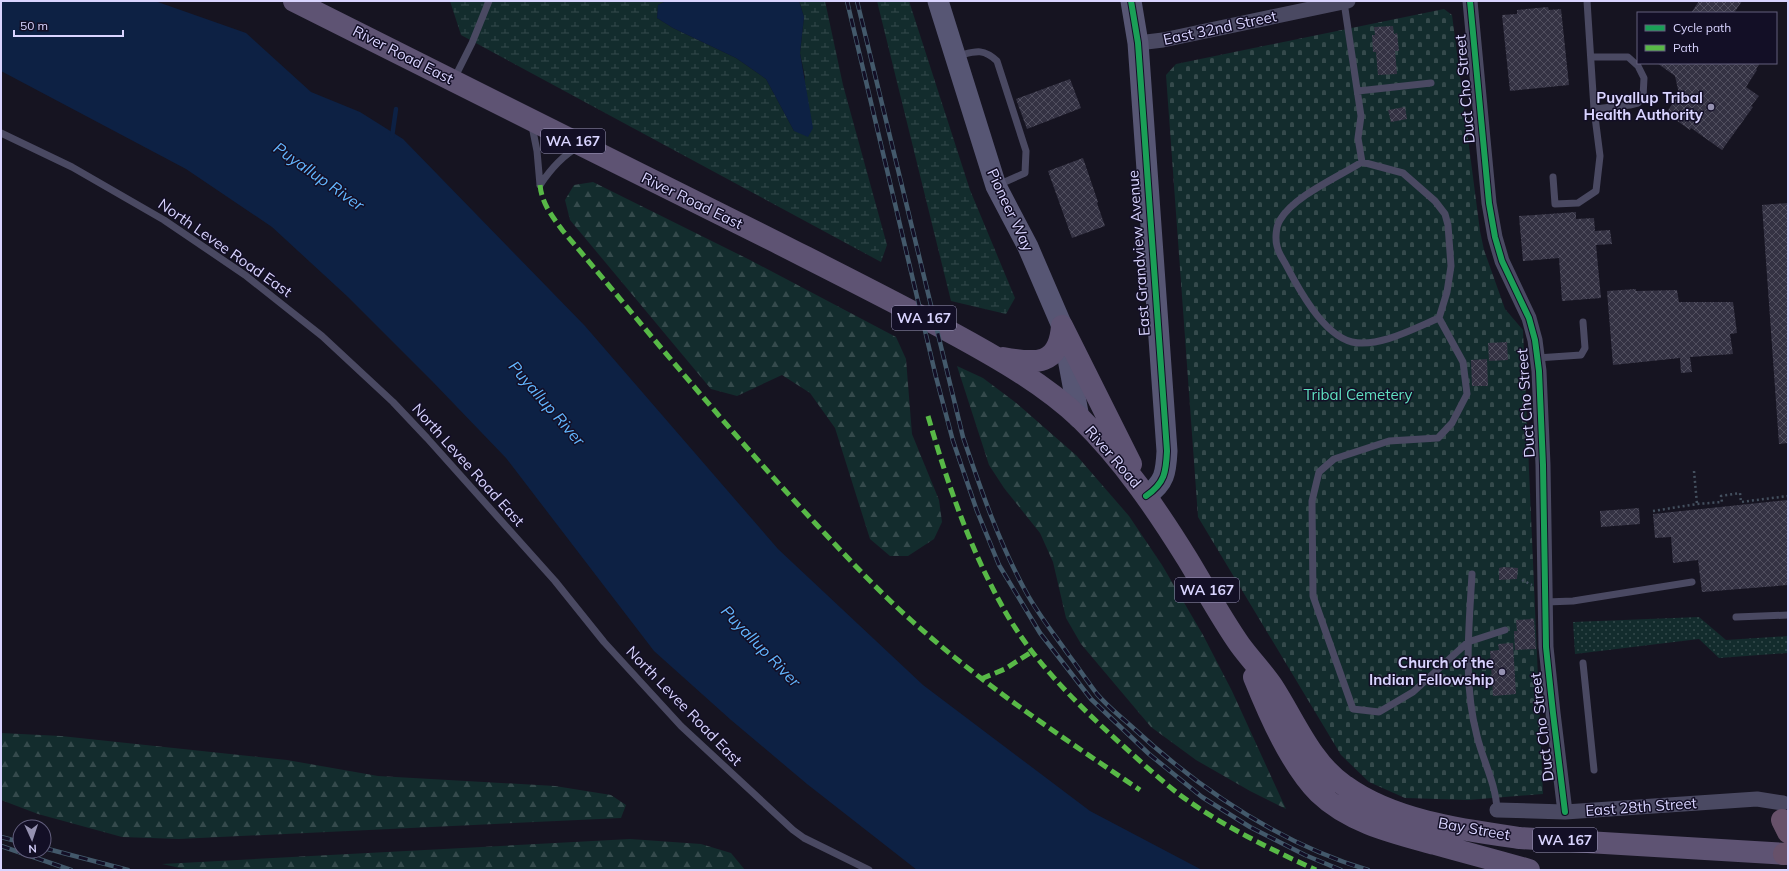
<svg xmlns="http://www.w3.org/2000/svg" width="1789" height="871" font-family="Mulish,sans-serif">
<defs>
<pattern id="grass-dots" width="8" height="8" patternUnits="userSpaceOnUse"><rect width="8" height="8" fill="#132c2d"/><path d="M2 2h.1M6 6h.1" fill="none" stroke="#354a4c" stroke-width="1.8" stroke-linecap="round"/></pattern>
<pattern id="forest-firs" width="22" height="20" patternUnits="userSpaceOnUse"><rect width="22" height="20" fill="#132c2d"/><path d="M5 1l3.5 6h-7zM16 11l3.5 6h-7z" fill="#354a4c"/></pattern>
<pattern id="wetland-marsh" width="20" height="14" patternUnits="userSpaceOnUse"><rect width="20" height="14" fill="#132c2d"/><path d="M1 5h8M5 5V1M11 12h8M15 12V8" fill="none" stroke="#354a4c"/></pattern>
<pattern id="cemetery-stones" width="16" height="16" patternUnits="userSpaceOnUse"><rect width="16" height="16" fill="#132c2d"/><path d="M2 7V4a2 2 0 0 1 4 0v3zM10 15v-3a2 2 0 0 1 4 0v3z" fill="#354a4c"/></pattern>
<pattern id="building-cross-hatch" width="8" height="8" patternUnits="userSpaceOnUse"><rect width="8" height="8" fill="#343243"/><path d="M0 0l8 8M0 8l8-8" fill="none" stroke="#514f5f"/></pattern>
</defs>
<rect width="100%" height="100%" fill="#161421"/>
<path fill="url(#grass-dots)" d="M1699,617L1726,640L1788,636V653L1719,658L1699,639L1575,654L1573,622Z"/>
<path fill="url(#forest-firs)" d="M593,182L750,260L896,337L906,359L912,434L939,500L942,522L934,539L908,556H890L870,539L835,428L810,393L782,375L737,396L711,389L570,220L565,200L574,185Z
M957,366L983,378L1015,402L1077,456L1129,516L1162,565L1203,635L1232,691L1286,809L1250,791L1196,760L1151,727L1081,644L1066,618L1053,562L1040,533L1004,488L989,465Z
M1,733L61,736L287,760L378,776L555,786L611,795L626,805L621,818L179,839L122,837L38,814L1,800Z
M630,839L701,844L731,853L745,870H189L162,864Z"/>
<path fill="url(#wetland-marsh)" d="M450,1H666L658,5L657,18L673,28L736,58L766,79L794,131L805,77L800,53L804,17L799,1H825L843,85L887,245L881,262L461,35Z
M877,1H909L970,190L1015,298L1006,314L951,301Z"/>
<path fill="url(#cemetery-stones)" d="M1444,9L1452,15L1480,231L1484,250L1505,309L1523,330L1543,794L1468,800L1405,798L1369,782L1341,755L1198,517L1166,75L1176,64Z"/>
<path fill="#0d2144" d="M1,1H155L246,33L311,92L360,112L403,139L585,326L778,549L923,685L1090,811L1202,870H917L807,784L731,720L654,651L506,458L432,381L348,297L272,227L186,169L1,71Z
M666,1H799L804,17L800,53L813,128L808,137L794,131L766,79L736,58L673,28L657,18L658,5Z"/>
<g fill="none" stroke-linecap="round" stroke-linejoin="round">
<path stroke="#0d2144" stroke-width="4.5" d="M392,137L396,109"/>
</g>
<path fill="url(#building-cross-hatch)" d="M1699,1H1742L1734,13H1691Z
M1548,7L1549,10L1561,9L1569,85L1510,91L1502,15L1517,14V10Z
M1393,26L1394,34L1397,33L1399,51H1395L1397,74L1378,75L1376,52H1373L1372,35H1375L1374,27Z
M1657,63H1760L1756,69L1757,70L1746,87L1759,96L1751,106L1753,107L1722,150L1691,128L1690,130L1666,113L1679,94L1675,76Z
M1070,79L1081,108L1027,129L1016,99Z
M1405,107L1407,119L1391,122L1388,110Z
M1083,158L1098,202L1097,203L1105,226L1072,238L1048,171Z
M1788,203V443L1779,444L1762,205Z
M1576,212V219L1594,218L1595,231L1610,230L1612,244L1596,245L1601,298L1562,301L1559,258L1523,261L1519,216Z
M1636,289V291L1677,290L1679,302H1733L1737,333L1730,334L1733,354L1690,357L1692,372L1681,373L1680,358L1613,365L1607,291Z
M1507,342L1508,360L1489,361L1488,343Z
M1487,359L1488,386H1472L1471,360Z
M1788,500V585L1702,592L1698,560L1673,563L1671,537L1655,538L1653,514Z
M1639,508L1640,524L1601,527L1600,511Z
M1504,567L1518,568L1517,579L1499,580V568Z
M1534,619L1536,649L1515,650L1514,631H1517L1516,620Z
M1513,643L1516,694L1493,696L1490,651L1499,650L1498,644Z"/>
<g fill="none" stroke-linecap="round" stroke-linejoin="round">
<path stroke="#44505f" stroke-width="2.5" stroke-dasharray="2 3" stroke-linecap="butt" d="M1694,471L1697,504
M1653,511L1697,504L1722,502L1721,496L1740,493L1741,502L1788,496
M1522,580L1532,585"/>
<path stroke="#4a4962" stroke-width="7" d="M1344,2L1361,116L1358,138L1362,162
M957,56C974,52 982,47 997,61L1026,151L1025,173L998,185
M1591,57H1628L1638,66L1644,78L1643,97L1638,103L1630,105L1594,109
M454,79L472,43L489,1
M1358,91L1431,83
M532,126L537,151L540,185
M1,133L72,167L164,220L245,275L322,336L393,402L427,438L555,581L604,642L681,726L793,830L804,838L869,870
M1362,162L1403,173L1435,201L1445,214L1448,225L1451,266L1447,292L1439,318C1415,328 1379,348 1352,342C1323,335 1298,288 1285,263C1282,258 1278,252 1277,246C1275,239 1276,226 1280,220C1294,196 1338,177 1362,162Z
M1553,177L1555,204L1578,203L1596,191L1600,156L1594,109L1587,1
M540,185C550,170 562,156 578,147
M1439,318L1463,362L1467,394L1452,423L1438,438L1389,441L1334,459L1319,472L1312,501L1313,596L1353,709L1379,712L1413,692L1468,642L1505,630
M1537,358L1581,355L1585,348L1583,322
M1472,574C1469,628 1463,683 1477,736C1483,761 1496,784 1497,810
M1546,602L1573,601L1692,582
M1736,617L1788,615
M1583,663L1594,770"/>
<path stroke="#4a4962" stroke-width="15" d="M1470,1L1489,203L1495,237L1502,261L1529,318L1535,340L1539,371L1543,465L1546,647L1553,713L1565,812
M1138,43L1163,40L1348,1
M1497,810L1565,812L1757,799L1783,803"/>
<path stroke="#575674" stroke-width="21" d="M938,1L996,186L1028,247L1062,326L1079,418
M1131,1L1138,43L1167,451C1166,472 1165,483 1146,496"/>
<path stroke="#5e5373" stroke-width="22" d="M294,1C455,82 615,162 776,242C835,272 895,302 954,334C998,358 1044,384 1081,419C1123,460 1157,510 1188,560C1205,588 1221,618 1240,645C1251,660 1263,672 1273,687C1295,721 1311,763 1345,786C1393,821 1463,830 1520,838L1788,854
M1062,326L1131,464
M1003,358C1036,364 1059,366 1062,326
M1254,677C1269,714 1291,765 1319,793C1350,823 1395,833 1435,844C1467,853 1498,861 1529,870"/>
<path stroke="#67516a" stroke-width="22" d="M1782,820L1788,832
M1784,854L1788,853"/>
<g stroke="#43596b" stroke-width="4.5">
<path id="rail" d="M847,1L936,377L953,441L977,511L999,565L1040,633L1091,699L1149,754L1202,797L1250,827L1305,855L1341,870
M857,1L963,437C981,490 999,543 1026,592C1038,614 1054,634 1068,654C1078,667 1087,681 1097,694C1107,706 1120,716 1131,726C1198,788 1279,843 1368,870
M1,837L20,842
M1,846L71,870
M44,848L128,870"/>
</g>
<use href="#rail" stroke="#130f26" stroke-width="3" stroke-dasharray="9" stroke-linecap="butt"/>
<path stroke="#58b947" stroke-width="5" stroke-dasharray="10 5" stroke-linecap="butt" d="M540,185C542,204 552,216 563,231C646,329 727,429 815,523C847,557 878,591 912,621C983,685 1062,737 1140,790
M928,416C948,485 970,550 1006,613C1035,663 1078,705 1121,744C1140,761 1159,779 1180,795C1219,824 1272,850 1316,870
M981,679L1005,669L1033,651"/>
<g stroke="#130f26" stroke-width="8">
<path id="cycleway" d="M1131,1L1138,43L1167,451C1166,472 1165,483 1146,496
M1470,1L1489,203L1495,237L1502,261L1529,318L1535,340L1539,371L1543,465L1546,647L1553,713L1565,812"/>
</g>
<use href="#cycleway" stroke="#1a9f57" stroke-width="6"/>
</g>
<g fill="#9591b1" stroke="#130f26" stroke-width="1.5">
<circle cx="1711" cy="107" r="4"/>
<circle cx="1502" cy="672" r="4"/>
</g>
<g text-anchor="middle" stroke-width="3" stroke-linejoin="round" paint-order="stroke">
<g fill="#130f26" stroke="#9e99be" stroke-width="1">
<rect x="541" y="129" width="64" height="24" rx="3"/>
<rect x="892" y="306" width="64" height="24" rx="3"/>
<rect x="1175" y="578" width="64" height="24" rx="3"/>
<rect x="1533" y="828" width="64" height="24" rx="3"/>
</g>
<g font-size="14" font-weight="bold" fill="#d9d4ff">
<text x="573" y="146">WA 167</text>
<text x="924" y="323">WA 167</text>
<text x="1207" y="595">WA 167</text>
<text x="1565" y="845">WA 167</text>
</g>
<g font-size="15" fill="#d9d4ff" stroke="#130f26">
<text transform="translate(1220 28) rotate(-12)" y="5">East 32nd Street</text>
<text transform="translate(403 55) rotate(27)" y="5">River Road East</text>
<text transform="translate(1465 89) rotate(-95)" y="5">Duct Cho Street</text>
<text transform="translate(692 201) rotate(26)" y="5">River Road East</text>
<text transform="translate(1010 210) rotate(65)" y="5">Pioneer Way</text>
<text transform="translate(225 248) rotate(35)" y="5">North Levee Road East</text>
<text transform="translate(1139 253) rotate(-94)" y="5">East Grandview Avenue</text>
<text transform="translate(1526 403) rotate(-94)" y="5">Duct Cho Street</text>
<text transform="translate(1113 457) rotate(49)" y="5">River Road</text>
<text transform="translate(468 465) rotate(48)" y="5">North Levee Road East</text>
<text transform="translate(684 706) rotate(46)" y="5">North Levee Road East</text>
<text transform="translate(1542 727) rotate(-97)" y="5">Duct Cho Street</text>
<text transform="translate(1641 807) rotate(-4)" y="5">East 28th Street</text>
<text transform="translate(1474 829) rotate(10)" y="5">Bay Street</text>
</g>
<g font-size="15" font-weight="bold" fill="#d9d4ff" stroke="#130f26" text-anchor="end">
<text x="1703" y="103">Puyallup Tribal<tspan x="1703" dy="17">Health Authority</tspan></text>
<text x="1494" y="668">Church of the<tspan x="1494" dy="17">Indian Fellowship</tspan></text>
</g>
<g font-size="15" fill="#5fe0c0" stroke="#130f26">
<text x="1358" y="400">Tribal Cemetery</text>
</g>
<g font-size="16" font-style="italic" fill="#62b6ff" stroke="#130f26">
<text transform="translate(319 176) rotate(35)" y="6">Puyallup River</text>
<text transform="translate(547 403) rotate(49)" y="6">Puyallup River</text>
<text transform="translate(761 646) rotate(46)" y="6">Puyallup River</text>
</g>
</g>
<rect width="1789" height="871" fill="none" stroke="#d9d4ff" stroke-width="4"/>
<rect x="1637" y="12" width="140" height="52" fill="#130f26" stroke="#625e7d"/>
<rect x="1645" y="25" width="20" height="6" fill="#1a9f57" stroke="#625e7d"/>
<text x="1673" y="32" font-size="12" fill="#d9d4ff">Cycle path</text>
<rect x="1645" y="45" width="20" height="6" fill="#58b947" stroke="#625e7d"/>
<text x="1673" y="52" font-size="12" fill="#d9d4ff">Path</text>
<g transform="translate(32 839) rotate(177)"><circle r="19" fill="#130f26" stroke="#625e7d"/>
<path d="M0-3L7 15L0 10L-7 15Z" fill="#9591b1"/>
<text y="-6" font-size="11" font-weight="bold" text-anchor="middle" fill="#d9d4ff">N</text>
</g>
<path d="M14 30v6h109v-6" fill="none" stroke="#d9d4ff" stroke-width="2"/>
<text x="20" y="30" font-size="12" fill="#d9d4ff" stroke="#130f26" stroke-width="3" paint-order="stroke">50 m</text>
</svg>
